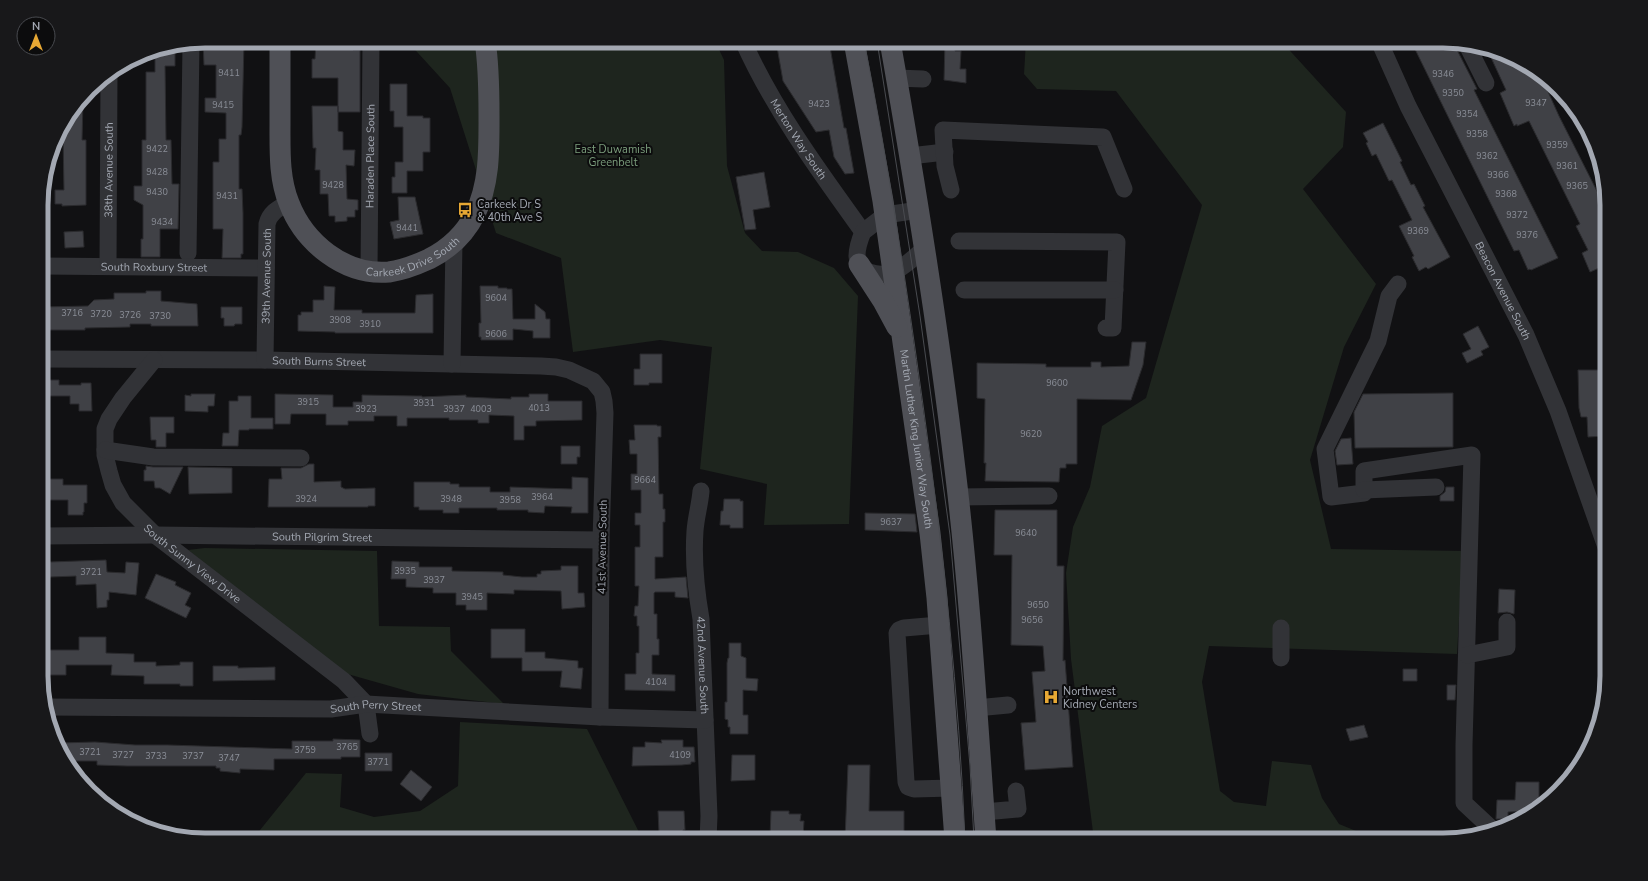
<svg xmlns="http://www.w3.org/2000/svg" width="1648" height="881" font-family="'Nunito Sans',sans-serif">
<rect width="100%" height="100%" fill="#111113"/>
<path fill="#1d1d1f" d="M1093,832L1094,840H999V833Z"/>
<path fill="#1e251e" d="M407,41H715L724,60L727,166L745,233L762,251L798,252L834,268L858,296L849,524L764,525L767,484L700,469L712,347L660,340L573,352L561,258L496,233L450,88Z
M1026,41H1281L1346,112L1343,147L1303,189L1376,284L1344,347L1310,460L1331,549L1463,551L1457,654L1209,646L1202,682L1220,791L1234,802L1266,806L1272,761L1311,765L1322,798L1339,824L1361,833L1363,840H1094L1071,659L1066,573L1073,527L1090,487L1102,426L1146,398L1202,205L1116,91L1037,89L1024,74Z
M205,548L377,551L379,626L450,627L451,651L504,704L418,694L344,673L188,550Z
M460,722L587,729L643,840H252L306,773L342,774L340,807L374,817L420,811L458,786Z"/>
<path fill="#404146" stroke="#2b2b2e" d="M203,41H244L242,127L241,135H239V189H242L243,213V254H241V258H222L223,229H213V162H219V139H226V113L205,112V98H216V65H204Z
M316,41H353V50H360V112H338V78H312V59H315Z
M776,41H829L844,128H846L854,173L845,174L834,157L829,130L816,132L783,81Z
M945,41H955V51H961L960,69H966V83L944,80Z
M1411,41H1443L1454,44L1477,89L1474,90L1558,258L1531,270L1530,269L1528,270L1519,250L1514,251Z
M175,47V66H165L166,140H171L172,184H179L178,229H160V257H141V239H143V205L134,200V186H142V140H146V72H155V56H158V50Z
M1488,51L1516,58L1540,74L1559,116L1604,205L1601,207L1602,208L1600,209L1606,220V233L1601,235L1606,247V265L1590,272L1582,253L1588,250L1576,226L1580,224L1529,121L1517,126V124L1514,126L1500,93L1506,90Z
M390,84H407V116H423V118H430V152H423V171H407V193H392V177H395V162H403V127H394V111H390Z
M83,100L82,140H86V205L62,206V204H55V190H64L63,135L62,134V128Z
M312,106H338V131L343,132V150H355L354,166L346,165L347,199L358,200V210H355V217H347V221L335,222V216H329L328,194H320V170H315L316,148H313Z
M1383,123L1402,161L1400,162L1411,185L1414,184L1425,206L1423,207L1450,257L1428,269L1426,267L1419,271L1412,257L1414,256L1399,226L1412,220L1392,180L1389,181L1376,154L1372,156L1366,143L1368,142L1363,133Z
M764,172L770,207L753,210L756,229L745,230L736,177Z
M398,197H415L423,234L394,239L390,222L399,220Z
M83,231L84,247L65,248L64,232Z
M324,286L335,287L334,310H362V313H415L416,295L433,294V333H335V332L298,331V315H301V312H313V300H324Z
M480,286H498V288H507V289H512L513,319H535V304L545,312L546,319H550V338H533V331L513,329V340H481V337H479V323H481Z
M146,291H161V301L197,304L198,326H151V324H130V327L85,328V330H43V328H42V307L88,306L94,300L114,299V293H146Z
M221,307H242V324H235L234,326H224V318H221Z
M1478,326L1489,347L1481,351L1483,355L1467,363L1462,353L1471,349L1463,334Z
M1132,342H1146L1143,365L1131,400L1077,399V464H1066V468H1060L1059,482L985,481L986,463H984L985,399L977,398V363L1046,364V367H1091V362H1101V367L1129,366Z
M640,354H662V383H649V385H634V369H640Z
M1578,370H1606L1604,426H1606V436L1588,437L1587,417H1581L1579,408Z
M42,380H59V385H81V383H91L92,411H79V404H70V396H42Z
M1453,393V447L1355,448L1354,412L1363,394Z
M191,394H215L214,406H208V412L185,411V395L191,396Z
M275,394L333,395V407H353V402H362V395L416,396H422V397L466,395V397L511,399V397H529V394H548V401H582V420L536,421V426H524V440H514V416L489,415V423H478V420H449V418H407V426H397V416H374V421H348V425H326V414H291L290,424H275Z
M238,396H251V418H273V429H249V430H239L238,446H222L223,433H229V401H238Z
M150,417H174V433H166V447H156V440H151Z
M634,425H657V426H661V437H658L659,494H663V509H665V522H663V557H655V579L686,577L688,598L675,597V592H655L654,593V614H657V639H659V655H652V674L675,675V691L625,690V674H636V653H639V626H637V616H634L635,606H638L639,586H635V547H640V525H635V513H641V490H631V474H637V454H630L629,440H635Z
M1351,438L1353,464L1337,465L1335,451L1341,439Z
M561,446H580V457H577V464H561Z
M309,464H314V482L341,481V487L345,489L375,488V506H368V507H268L269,479H282L281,468H301Z
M146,466L153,467H183L170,494L160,488H155L154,481H144V470H146Z
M188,467L232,468V493L189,494Z
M572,477L588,478V513H571L572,507L545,506L544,513L528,512V510H497V508H459V513H443V510H419V507H414V482H450V484H459V487H490V492H510V487L572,489Z
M42,479H63V485H87V503H84V512H83V515H68V500H42Z
M1446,487H1454V501H1440V496L1445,492Z
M724,499H740V501H743V528H730V525H720L721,511H723Z
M995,510H1057V566H1064L1063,661L1065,660L1073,767L1025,770L1021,723L1036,722L1032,672L1045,671L1043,646L1011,645L1012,555H994Z
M865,513L915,514L917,532L865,530Z
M106,560L107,572L125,573L126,562L139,563L136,595L109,592V600H107V607L97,608L96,584L76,585V576L50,577V562Z
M392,561L419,562V567H452V571L503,572V575L522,577H537V574H541V571L561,570V566H578V593H584L585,607L562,609L561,591L514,590V594L487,593V610H466V605H456V593H433V588L406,587V579H391Z
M156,574L176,582L175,585L191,593L185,605L191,608L186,618L145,598Z
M1499,589L1515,590L1514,614L1507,612L1498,613Z
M491,629H525V652H545V658L578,661V668H583L581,689L560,687L562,671H522V658H491Z
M79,637H106V653L134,654V662H156V666L180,665V662H193V686H180V684H144V676L111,675L112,665H66V675H45V650H79Z
M729,643H741V656L746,658V678L758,679L757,691L743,690V715H748V734H730V727H728V720L725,719V702H727V663L728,658H729Z
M213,666H238V668L275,667V680L213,681Z
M1403,669H1417V681H1403Z
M1447,685H1456L1455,700H1447Z
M1364,725L1368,737L1350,741L1346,729Z
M333,739L360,740V757H341V759H274V770L240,769V773L220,771V768H216V766H127L97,765V761H66L60,743L95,742L135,745H168L292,749V741H333Z
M661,740H683V747H694L695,762H691V764L682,765L632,766L633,747H645V742L662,743Z
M365,753H392V771H365Z
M732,755H755V780L731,781Z
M848,765H870L869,811H904V840H845Z
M411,770L432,787L421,801L400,784Z
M1516,782H1539V803H1531V811L1508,812V819H1496L1497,800H1515Z
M658,811H684L685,830H683V832H659Z
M771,811H789V814H801L800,821H804L803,837H770Z"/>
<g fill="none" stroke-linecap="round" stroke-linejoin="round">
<g stroke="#323337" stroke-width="17">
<path id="s1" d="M743,41C774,110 819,171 863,232"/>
<path id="s2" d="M1379,41L1408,106L1526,335L1558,411L1607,550"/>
<path d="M1468,47L1486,83"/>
<path d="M896,78L923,79"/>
<path d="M910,156L945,152"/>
<path d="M951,190L945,166L943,130L1103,137L1124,189"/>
<path d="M919,210L885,215L863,232C860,239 857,248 857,256C858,273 879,277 893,272C901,270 918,254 925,248"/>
<path d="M959,241L1117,242L1113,328H1106"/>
<path d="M188,253L191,44"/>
<path id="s3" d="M42,266L266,268"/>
<path id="s4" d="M108,266L109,74"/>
<path id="s5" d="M369,271L371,41"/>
<path d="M1398,284L1389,296L1378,341L1325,449L1331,497L1364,493V471L1472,455L1464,745V803L1493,830H1497"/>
<path d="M964,290H1115"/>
<path id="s6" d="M42,359L265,360L541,366L556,367L569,370L593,381L602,392L604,401L605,413L601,540L600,717"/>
<path id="s7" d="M154,360L123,398L109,419L105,429V455L109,471L113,485L123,503L155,535L344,681L366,704L370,734"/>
<path id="s8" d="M265,360L267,224C270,212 279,208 288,203"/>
<path d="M452,364L454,242"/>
<path d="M105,450L153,457L301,458"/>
<path d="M1364,490L1436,487"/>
<path id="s9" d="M701,491C700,504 696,517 695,531C693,560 696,590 701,619L709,816L708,840"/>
<path d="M958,497L1049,496"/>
<path id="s10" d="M42,536L155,535L601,540"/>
<path d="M939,625L904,628L899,630L897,633L906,782L908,787L914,789L952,788"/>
<path d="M1281,628V658"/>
<path d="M1467,655L1507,647V622"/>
<path id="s11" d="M46,707L331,709L366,704L600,717L705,720"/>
<path d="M976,708L1008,705"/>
<path d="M984,812L1018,809L1016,791"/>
</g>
<g stroke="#4f5056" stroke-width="21">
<path id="s12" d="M280,41C280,69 280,97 280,125C280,151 279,179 289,203C304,242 344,276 389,272C403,270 416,265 429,259C449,249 465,234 475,214C490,183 489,149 489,116C489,91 489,66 485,41"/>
<path id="s13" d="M854,41L883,201L930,533L937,598L955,840"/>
<path d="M890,41C915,183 938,325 955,469C970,592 977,716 986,840"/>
<path d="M859,264L883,301L897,327"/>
</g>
<path stroke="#494b50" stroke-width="1" d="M864,41C888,162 906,283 923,405C943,549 959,694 965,840
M877,41L920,316L950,535L970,766L974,840"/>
</g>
<defs>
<g id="bus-bare" transform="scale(1.2)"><path d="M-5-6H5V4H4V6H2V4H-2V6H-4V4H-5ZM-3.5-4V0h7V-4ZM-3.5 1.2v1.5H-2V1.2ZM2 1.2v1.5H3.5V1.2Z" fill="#e7a834" stroke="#0c0c0d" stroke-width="2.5" paint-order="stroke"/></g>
<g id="hospital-bare" transform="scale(1.2)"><path d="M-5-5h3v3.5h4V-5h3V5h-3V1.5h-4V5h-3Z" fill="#e7a834" stroke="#0c0c0d" stroke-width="2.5" paint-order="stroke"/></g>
</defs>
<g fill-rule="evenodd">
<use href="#bus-bare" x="465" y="210"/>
<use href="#hospital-bare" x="1051" y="697"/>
</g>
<g text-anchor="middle" stroke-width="4" stroke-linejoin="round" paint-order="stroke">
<g font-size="9" fill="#8a8e97">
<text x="229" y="76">9411</text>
<text x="1443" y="77">9346</text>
<text x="1453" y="96">9350</text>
<text x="1536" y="106">9347</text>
<text x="819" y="107">9423</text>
<text x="223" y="108">9415</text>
<text x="1467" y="117">9354</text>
<text x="1477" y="137">9358</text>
<text x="1557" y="148">9359</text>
<text x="157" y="152">9422</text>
<text x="1487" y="159">9362</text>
<text x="1567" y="169">9361</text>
<text x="157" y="175">9428</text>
<text x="1498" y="178">9366</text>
<text x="333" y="188">9428</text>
<text x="1577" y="189">9365</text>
<text x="157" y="195">9430</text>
<text x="1506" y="197">9368</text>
<text x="227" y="199">9431</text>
<text x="1517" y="218">9372</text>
<text x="162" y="225">9434</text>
<text x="407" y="231">9441</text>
<text x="1418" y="234">9369</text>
<text x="1527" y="238">9376</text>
<text x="496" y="301">9604</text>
<text x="72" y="316">3716</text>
<text x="101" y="317">3720</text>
<text x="130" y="318">3726</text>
<text x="160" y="319">3730</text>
<text x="340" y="323">3908</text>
<text x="370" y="327">3910</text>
<text x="496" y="337">9606</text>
<text x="1057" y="386">9600</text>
<text x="308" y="405">3915</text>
<text x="424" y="406">3931</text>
<text x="539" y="411">4013</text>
<text x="366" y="412">3923</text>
<text x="454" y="412">3937</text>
<text x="481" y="412">4003</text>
<text x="1031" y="437">9620</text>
<text x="645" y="483">9664</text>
<text x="542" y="500">3964</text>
<text x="306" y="502">3924</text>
<text x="451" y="502">3948</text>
<text x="510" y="503">3958</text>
<text x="891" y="525">9637</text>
<text x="1026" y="536">9640</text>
<text x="405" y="574">3935</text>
<text x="91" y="575">3721</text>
<text x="434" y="583">3937</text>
<text x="472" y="600">3945</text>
<text x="1038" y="608">9650</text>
<text x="1032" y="623">9656</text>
<text x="656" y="685">4104</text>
<text x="347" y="750">3765</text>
<text x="305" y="753">3759</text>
<text x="90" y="755">3721</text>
<text x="123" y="758">3727</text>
<text x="680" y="758">4109</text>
<text x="156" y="759">3733</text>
<text x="193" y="759">3737</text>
<text x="229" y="761">3747</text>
<text x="378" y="765">3771</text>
</g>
<g font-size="11" fill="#a3a8b2" stroke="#0c0c0d">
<text dy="4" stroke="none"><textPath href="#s1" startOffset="113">Merton Way South</textPath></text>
<text dy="4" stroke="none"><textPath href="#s5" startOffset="115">Haraden Place South</textPath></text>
<text dy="4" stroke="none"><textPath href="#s4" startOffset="96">38th Avenue South</textPath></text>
<text dy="4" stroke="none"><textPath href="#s12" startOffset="320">Carkeek Drive South</textPath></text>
<text dy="4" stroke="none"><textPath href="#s3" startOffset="112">South Roxbury Street</textPath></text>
<text dy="4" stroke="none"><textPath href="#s8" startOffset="84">39th Avenue South</textPath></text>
<text dy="4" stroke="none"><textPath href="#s2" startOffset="279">Beacon Avenue South</textPath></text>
<text dy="4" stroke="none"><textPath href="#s6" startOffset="277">South Burns Street</textPath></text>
<text dy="4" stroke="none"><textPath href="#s13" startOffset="403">Martin Luther King Junior Way South</textPath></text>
<text dy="4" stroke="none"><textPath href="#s10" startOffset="280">South Pilgrim Street</textPath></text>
<text transform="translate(602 547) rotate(-89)" y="4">41st Avenue South</text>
<text dy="4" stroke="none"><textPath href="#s7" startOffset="255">South Sunny View Drive</textPath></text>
<text dy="4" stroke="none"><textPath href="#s9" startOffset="175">42nd Avenue South</textPath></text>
<text dy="4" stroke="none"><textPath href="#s11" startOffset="330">South Perry Street</textPath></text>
</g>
<g font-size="11" fill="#7b9d7c" stroke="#0c0c0d">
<text x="613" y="153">East Duwamish<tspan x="613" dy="13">Greenbelt</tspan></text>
</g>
<g font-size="11" fill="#a3a8b2" stroke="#0c0c0d" text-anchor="start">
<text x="477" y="208">Carkeek Dr S<tspan x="477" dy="13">&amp; 40th Ave S</tspan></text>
<text x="1063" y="695">Northwest<tspan x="1063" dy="13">Kidney Centers</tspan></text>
</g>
</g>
<path d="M0 0H1648V881H0ZM205 48H1443A157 157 0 0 1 1600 205V676A157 157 0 0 1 1443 833H205A157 157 0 0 1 48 676V205A157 157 0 0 1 205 48Z" fill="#18181a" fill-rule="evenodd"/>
<path fill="none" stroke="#a3a8b2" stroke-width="5" d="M205 48H1443A157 157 0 0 1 1600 205V676A157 157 0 0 1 1443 833H205A157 157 0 0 1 48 676V205A157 157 0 0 1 205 48Z"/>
<g transform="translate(36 36)"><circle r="19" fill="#0c0c0d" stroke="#484a4f"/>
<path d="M0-3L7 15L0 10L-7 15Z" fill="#e7a834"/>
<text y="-6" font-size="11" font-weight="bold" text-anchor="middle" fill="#a3a8b2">N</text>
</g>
</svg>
